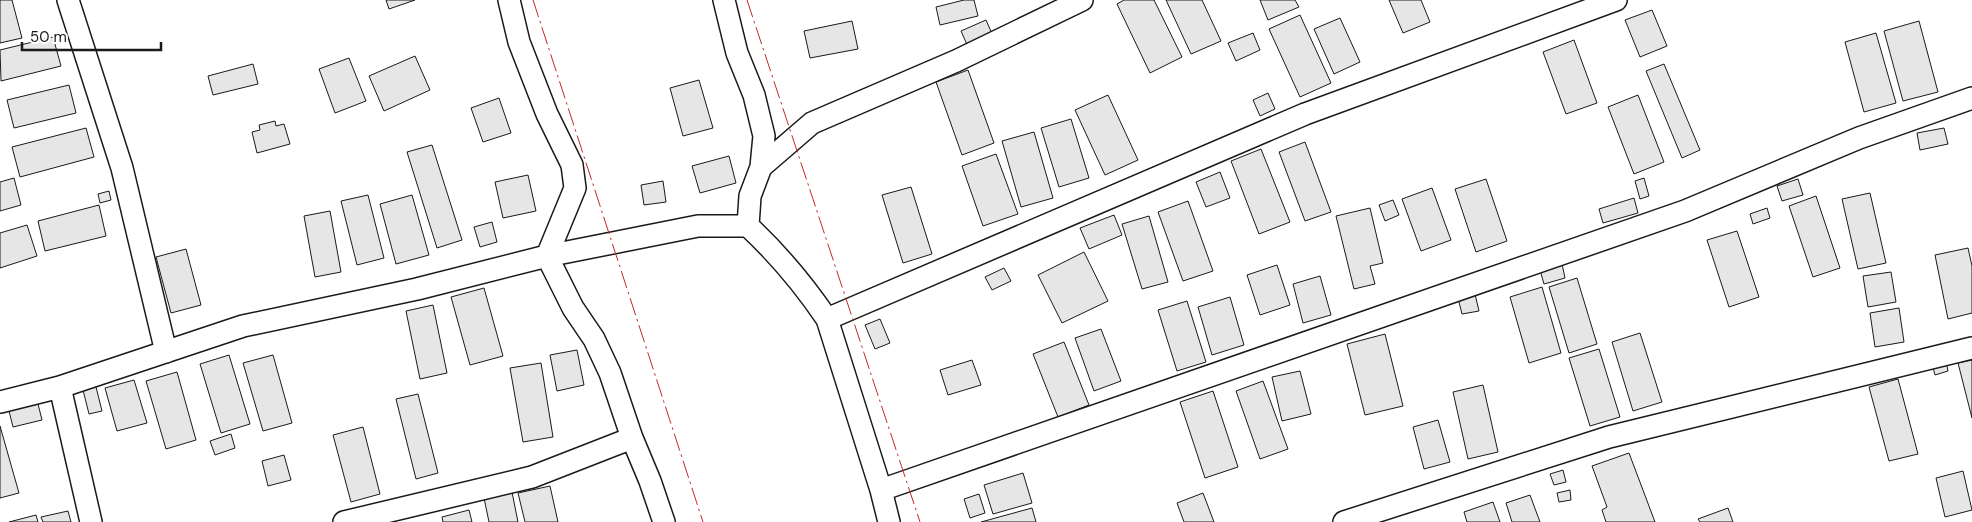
<svg xmlns="http://www.w3.org/2000/svg" width="1972" height="522" font-family="'DM Sans',sans-serif">
<rect width="100%" height="100%" fill="#fff"/>
<path fill="#e6e6e6" stroke="#1a1a1a" d="M0,0H12L22,38L0,43Z
M386,0H415L389,9Z
M964,0H974L978,16L940,25L936,7Z
M1124,0H1154L1182,57L1150,73L1117,4Z
M1166,0H1202L1221,41L1191,54Z
M1260,0H1295L1299,7L1268,20Z
M1389,0H1421L1430,22L1403,33Z
M1652,10L1667,46L1640,57L1625,20Z
M1300,15L1331,83L1300,97L1269,29Z
M1340,18L1360,62L1334,74L1314,29Z
M986,20L993,36L968,47L961,31Z
M852,21L858,49L810,58L804,31Z
M1919,21L1938,92L1903,101L1884,31Z
M1253,33L1260,50L1236,61L1228,43Z
M1876,33L1896,103L1864,112L1845,42Z
M53,37L61,66L1,81L0,50Z
M1574,40L1597,103L1566,114L1543,52Z
M415,56L430,90L384,111L369,76Z
M349,58L366,101L335,113L319,69Z
M253,64L258,84L213,95L208,76Z
M1664,64L1700,150L1682,158L1646,71Z
M968,70L994,143L962,155L936,82Z
M699,80L713,128L683,136L670,88Z
M69,85L76,113L14,128L7,100Z
M1268,93L1275,109L1260,116L1253,100Z
M1108,95L1138,160L1105,175L1075,110Z
M1638,95L1664,162L1634,174L1608,107Z
M499,98L511,133L483,142L471,108Z
M1071,119L1089,178L1059,187L1041,128Z
M275,121L276,126L284,124L290,144L257,153L252,132L260,130L259,125Z
M86,128L94,157L20,177L12,147Z
M1944,128L1948,144L1920,150L1917,133Z
M1034,132L1053,198L1021,207L1002,141Z
M1305,142L1331,212L1305,221L1279,152Z
M432,145L462,240L437,248L407,152Z
M1261,149L1290,222L1259,234L1231,161Z
M996,154L1018,214L983,226L962,166Z
M729,156L736,183L700,193L692,166Z
M1220,172L1230,198L1206,207L1196,182Z
M528,175L536,211L503,218L495,182Z
M14,178L21,205L0,211V182Z
M1644,178L1649,196L1640,199L1635,181Z
M1486,179L1507,241L1476,252L1455,189Z
M1798,179L1803,195L1782,201L1777,186Z
M663,181L666,202L644,205L641,185Z
M911,187L932,254L903,263L882,195Z
M1432,188L1451,240L1421,251L1402,199Z
M109,191L111,200L100,203L98,194Z
M1870,193L1886,263L1858,269L1842,199Z
M368,195L384,258L357,265L341,201Z
M412,195L429,255L396,264L380,204Z
M1816,196L1840,268L1813,277L1789,206Z
M1634,198L1638,213L1603,223L1599,209Z
M1393,200L1399,215L1385,221L1379,205Z
M1188,201L1213,271L1183,281L1158,212Z
M99,205L106,236L45,251L38,221Z
M1370,208L1383,263L1370,266L1375,284L1354,289L1336,216Z
M1767,208L1770,218L1753,224L1750,214Z
M330,211L341,272L315,277L304,216Z
M1114,215L1122,235L1089,249L1080,228Z
M1149,216L1168,282L1142,289L1122,224Z
M492,222L497,242L480,247L474,227Z
M27,225L37,256L0,268V233Z
M1737,231L1759,297L1729,307L1707,240Z
M1968,248L1972,266V313L1948,319L1935,255Z
M186,249L201,305L171,313L156,257Z
M1084,252L1108,301L1062,323L1038,275Z
M1562,264L1565,278L1544,284L1540,270Z
M1277,265L1290,305L1260,315L1247,275Z
M1004,268L1011,281L992,290L985,277Z
M1891,272L1896,302L1868,307L1863,276Z
M1320,276L1331,315L1303,323L1293,284Z
M1577,278L1597,344L1569,353L1549,287Z
M1542,287L1561,353L1529,363L1510,297Z
M484,288L503,356L470,365L451,297Z
M1475,294L1479,311L1462,314L1458,298Z
M1230,297L1244,345L1212,355L1198,307Z
M1187,301L1206,362L1177,371L1158,310Z
M433,305L447,373L420,379L406,311Z
M1899,308L1904,342L1875,347L1870,313Z
M880,319L890,343L875,349L865,325Z
M1101,329L1121,381L1094,391L1075,338Z
M1640,333L1662,402L1633,411L1612,342Z
M1385,334L1403,406L1365,415L1347,344Z
M1064,342L1089,405L1058,417L1033,354Z
M1599,349L1620,417L1590,426L1569,358Z
M577,350L584,385L557,391L550,355Z
M229,355L250,424L221,433L200,364Z
M273,355L292,423L263,431L243,363Z
M972,360L981,385L948,395L940,370Z
M1946,360L1948,371L1935,375L1932,364Z
M1972,360V418L1958,363Z
M541,363L553,437L523,442L510,368Z
M1300,371L1311,414L1282,421L1272,377Z
M177,372L196,440L166,449L146,381Z
M1898,379L1918,454L1889,461L1869,387Z
M134,380L147,423L117,431L105,388Z
M1263,381L1288,449L1260,459L1236,391Z
M1483,385L1498,452L1468,459L1453,392Z
M96,387L102,411L89,414L83,390Z
M1213,391L1238,467L1205,478L1180,402Z
M418,394L438,473L416,479L396,399Z
M38,404L42,420L13,427L9,411Z
M1438,420L1450,462L1424,469L1413,427Z
M0,426L19,493L0,498Z
M363,427L380,494L351,502L333,435Z
M231,434L235,448L215,455L210,441Z
M1629,453L1655,522H1606L1602,510L1607,507L1592,466Z
M284,455L291,480L268,486L262,461Z
M1563,470L1566,482L1554,485L1550,474Z
M1963,471L1972,510L1945,517L1936,478Z
M1023,473L1032,503L993,514L984,485Z
M550,486L558,522H525L518,493Z
M1570,490L1571,500L1559,502L1557,493Z
M512,492L518,522H489L484,498Z
M1203,493L1214,522H1184L1177,503Z
M979,494L985,513L970,518L964,499Z
M1530,495L1540,522H1512L1506,503Z
M1493,502L1500,522H1467L1464,512Z
M1032,508L1036,522H981Z
M1728,508L1733,522H1700L1698,519Z
M469,510L472,522H443L442,517Z
M68,511L71,522H43L41,517Z
M36,515L38,522H9Z"/>
<g fill="none" stroke-linecap="round" stroke-linejoin="round">
<g stroke="#1a1a1a" stroke-width="24">
<path id="minor" d="M68,0L122,168L166,352
M761,167L812,123L956,61L1082,0
M748,226C778,254 804,285 827,319L881,490L889,522
M827,319L1305,114L1616,0
M60,387L91,522
M0,402L60,387L243,326L417,289L547,256L698,226H748L750,196L761,167L764,136L754,95L737,53L724,0
M632,438L650,481L664,522
M881,490L1685,211L1859,138L1972,98
M344,522L532,477L632,438L610,373L594,339L573,308L547,256L575,188L572,165L547,114L519,42L509,0
M1344,522L1609,437L1972,348"/>
</g>
<use href="#minor" stroke="#fff" stroke-width="21"/>
<path stroke="#c62828" stroke-width="1" stroke-dasharray="18 4 2.5 4" stroke-linecap="butt" d="M533,0L703,522
M747,0L920,522"/>
</g>
<path d="M22 42v8h139v-8" fill="none" stroke="#1a1a1a" stroke-width="2.5"/>
<text x="30" y="42" font-size="15" fill="#1a1a1a" stroke="#ffffff" stroke-width="4" paint-order="stroke">50 m</text>
</svg>
